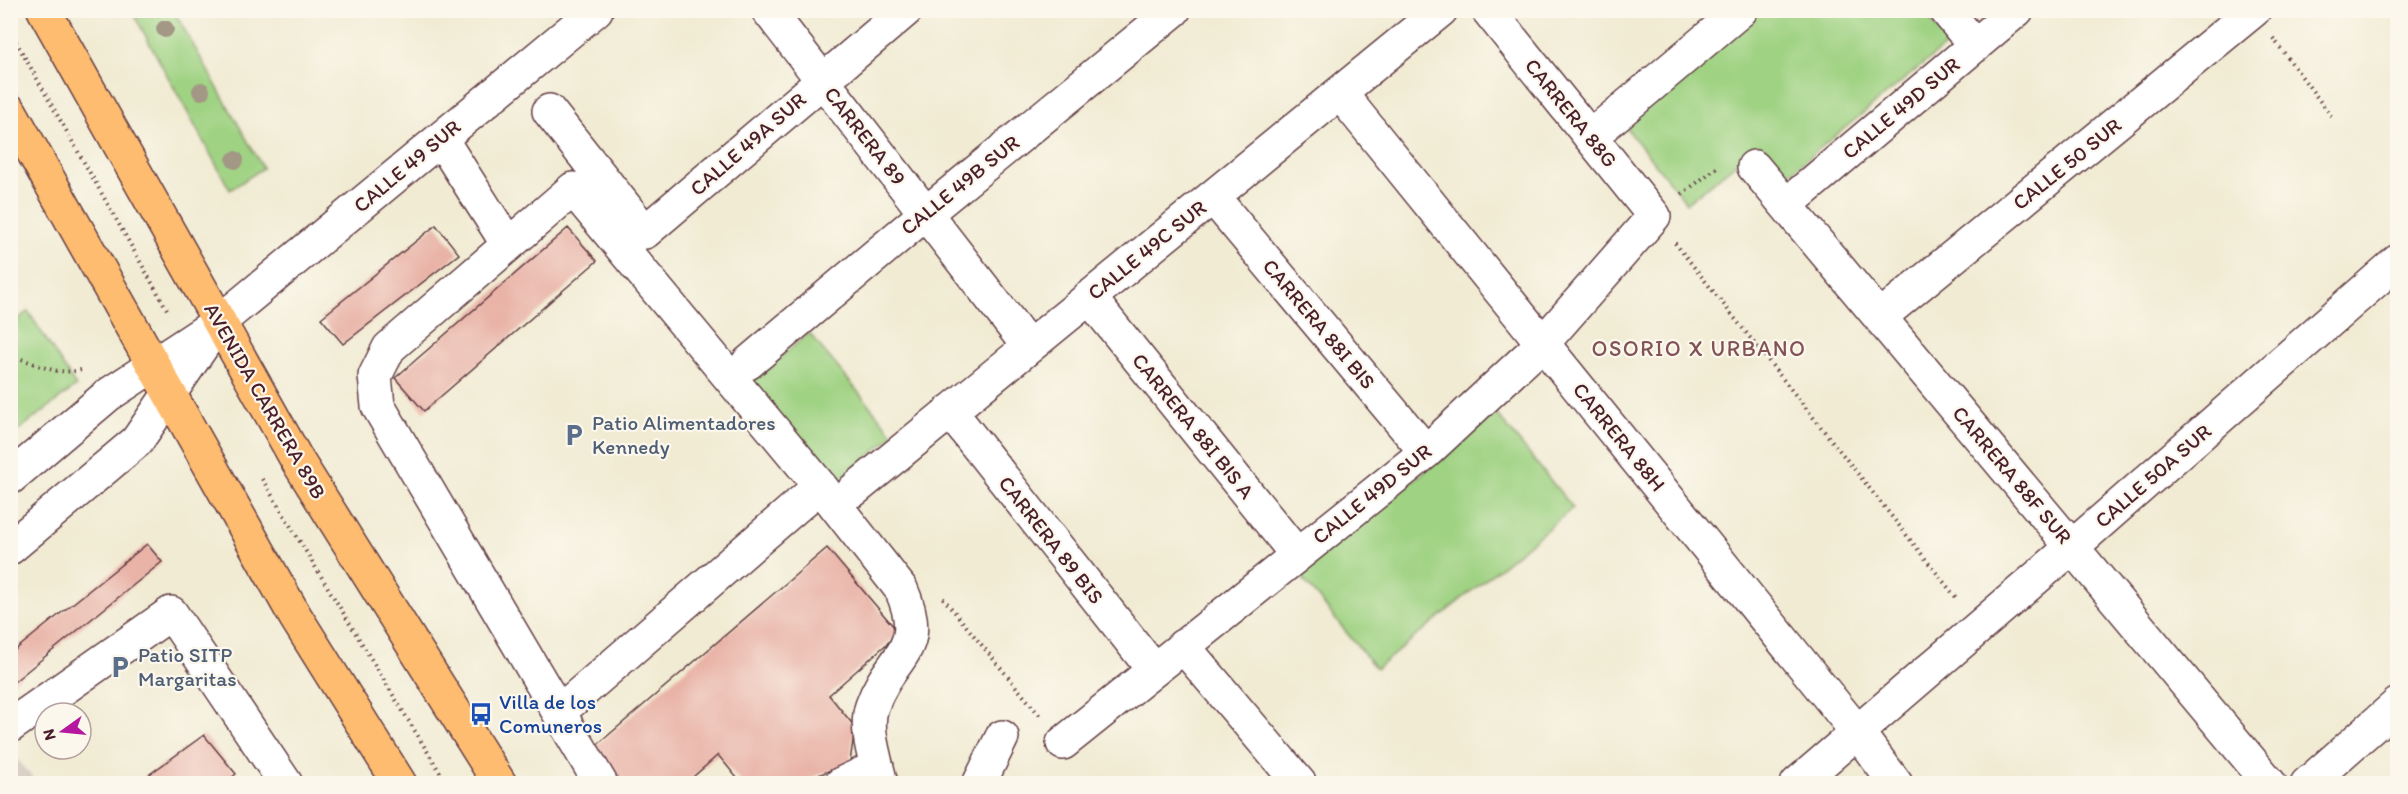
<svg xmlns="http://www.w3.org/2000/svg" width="2408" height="794" font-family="Itim,sans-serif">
<rect width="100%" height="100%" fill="#fbf7ec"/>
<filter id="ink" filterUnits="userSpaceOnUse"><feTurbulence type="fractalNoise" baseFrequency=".0167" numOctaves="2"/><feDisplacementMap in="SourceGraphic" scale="12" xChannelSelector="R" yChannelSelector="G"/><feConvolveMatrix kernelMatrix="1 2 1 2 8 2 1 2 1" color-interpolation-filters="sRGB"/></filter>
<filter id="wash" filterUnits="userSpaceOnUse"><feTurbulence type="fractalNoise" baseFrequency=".008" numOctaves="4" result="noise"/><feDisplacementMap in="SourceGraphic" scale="24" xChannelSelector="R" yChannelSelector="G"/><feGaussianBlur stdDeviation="1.35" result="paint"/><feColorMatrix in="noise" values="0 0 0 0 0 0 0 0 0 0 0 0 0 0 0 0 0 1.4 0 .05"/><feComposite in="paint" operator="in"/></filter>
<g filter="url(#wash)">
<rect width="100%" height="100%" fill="#f1ebd3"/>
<path fill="#cec2b9" d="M11,752L37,783H11Z"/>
<path fill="#9fd282" stroke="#747856" stroke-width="1.5" d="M132,11H174L263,168L230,190Z
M1761,11H1923L1949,43L1786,176L1760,144L1687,203L1623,124Z
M28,311L76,386L11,436V325Z
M809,333L894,435L833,486L748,384Z
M1496,413L1573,508L1376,669L1299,574Z"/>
<g id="blocks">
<path fill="#e9b3a7" d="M436,225L459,254L343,344L321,318Z
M568,228L597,261L424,411L395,378Z
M147,544L162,562L10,685V654Z
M827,548L899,633L829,695L855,727L850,762L797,784H742L718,755L685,784H619L591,750Z
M204,735L236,774L224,784H136Z"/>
</g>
</g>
<g filter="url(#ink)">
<use href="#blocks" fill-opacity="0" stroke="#633e44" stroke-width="1.5"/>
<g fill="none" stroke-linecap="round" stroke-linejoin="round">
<g stroke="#633e44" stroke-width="36">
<path id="minor" d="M768,10L1029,347
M1946,10L1975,46
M1340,93L1858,733L1896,784
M549,111L645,232L906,10
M1590,137L1741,10
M441,139L507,243
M1754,167L2270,784
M1213,197L1426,452
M1786,205L2017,10
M1089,297L1297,555
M1880,317L2254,10
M748,363L925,214L1174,10
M950,411L1153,669
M10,478L108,395L219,322L596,10
M820,486L901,589C929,652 890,654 872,706C864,728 876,761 881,784
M854,490L1441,10
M10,548L137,441L209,336
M1183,646L1300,784
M559,712L820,486L573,189L389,348L375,376L378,406L601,784
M10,726L171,613L286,784
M1063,743L1426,452L1543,343L1654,216L1488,10
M841,784L877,767
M979,784L1002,737
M1797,784L2072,547L2398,261
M2307,784L2398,704"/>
</g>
<g stroke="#633e44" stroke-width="36">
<path id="major" d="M44,10L297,460L500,784
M10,111L295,616L400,784"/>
</g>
<path stroke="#633e44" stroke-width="4" stroke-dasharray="1.5 4.5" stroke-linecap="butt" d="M10,31L169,313
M2273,38L2331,116
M1682,194L1719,166
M1675,243L1958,600
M10,356C38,362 50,376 81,370
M262,479L447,784
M943,598L1041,717"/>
<use href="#minor" stroke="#fff" stroke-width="33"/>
<use href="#major" stroke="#febc70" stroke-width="33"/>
</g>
<g fill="#a39885">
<circle cx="165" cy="29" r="9"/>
<circle cx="201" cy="91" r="9"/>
<circle cx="235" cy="160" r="9"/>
</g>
</g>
<defs>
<g id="parking-bare" transform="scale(1.8)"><path d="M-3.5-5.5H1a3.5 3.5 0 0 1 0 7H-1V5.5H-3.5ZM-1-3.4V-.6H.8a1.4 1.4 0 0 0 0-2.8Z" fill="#5c6f8a" stroke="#fbf7ec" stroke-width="2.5" paint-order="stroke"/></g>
<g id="bus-bare" transform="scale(1.8)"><path d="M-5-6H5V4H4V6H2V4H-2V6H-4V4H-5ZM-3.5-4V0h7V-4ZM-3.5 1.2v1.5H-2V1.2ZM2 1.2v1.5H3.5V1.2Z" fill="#1a4fb4" stroke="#fbf7ec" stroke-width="2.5" paint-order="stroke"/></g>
</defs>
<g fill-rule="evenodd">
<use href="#parking-bare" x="574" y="435"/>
<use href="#parking-bare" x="120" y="667"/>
<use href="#bus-bare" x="481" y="714"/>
</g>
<g text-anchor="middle" stroke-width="4.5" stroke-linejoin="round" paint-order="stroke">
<g font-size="21" fill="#4a1f2b" stroke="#fbf7ec">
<text transform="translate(1901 108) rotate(-40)" y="7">CALLE 49D SUR</text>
<text transform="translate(1571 113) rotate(51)" y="7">CARRERA 88G</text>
<text transform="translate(865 136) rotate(52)" y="7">CARRERA 89</text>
<text transform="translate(748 144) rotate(-41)" y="7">CALLE 49A SUR</text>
<text transform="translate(2067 164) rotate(-39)" y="7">CALLE 50 SUR</text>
<text transform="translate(407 166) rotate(-40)" y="7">CALLE 49 SUR</text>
<text transform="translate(960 185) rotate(-39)" y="7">CALLE 49B SUR</text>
<text transform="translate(1147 250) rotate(-39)" y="7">CALLE 49C SUR</text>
<text transform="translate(1319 324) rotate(50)" y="7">CARRERA 88I BIS</text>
<text transform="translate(265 401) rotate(60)" y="7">AVENIDA CARRERA 89B</text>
<text transform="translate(1193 426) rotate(51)" y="7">CARRERA 88I BIS A</text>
<text transform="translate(1619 437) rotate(51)" y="7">CARRERA 88H</text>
<text transform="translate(2012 475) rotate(50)" y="7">CARRERA 88F SUR</text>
<text transform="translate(2153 476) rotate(-41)" y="7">CALLE 50A SUR</text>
<text transform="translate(1372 494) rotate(-39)" y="7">CALLE 49D SUR</text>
<text transform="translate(1051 540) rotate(52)" y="7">CARRERA 89 BIS</text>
</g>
<g font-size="21" fill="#4e5e75" stroke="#fbf7ec" text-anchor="start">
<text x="592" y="430">Patio Alimentadores<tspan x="592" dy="24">Kennedy</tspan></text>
<text x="138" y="662">Patio SITP<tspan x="138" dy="24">Margaritas</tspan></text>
</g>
<g font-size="21" fill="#164399" stroke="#fbf7ec" text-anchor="start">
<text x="499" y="709">Villa de los<tspan x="499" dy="24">Comuneros</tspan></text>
</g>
<g font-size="22" letter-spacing="1.5" fill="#825356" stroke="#fbf7ec">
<text x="1699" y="356">OSORIO X URBANO</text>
</g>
</g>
<rect width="2408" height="794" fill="none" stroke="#fbf7ec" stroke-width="36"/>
<g transform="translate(63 731) rotate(255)"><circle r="28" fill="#fbf7ec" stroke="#b4a19f" stroke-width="1.5"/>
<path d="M0-4.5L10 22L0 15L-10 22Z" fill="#b5179e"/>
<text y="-9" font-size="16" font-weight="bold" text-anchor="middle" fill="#4a1f2b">N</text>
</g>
</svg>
